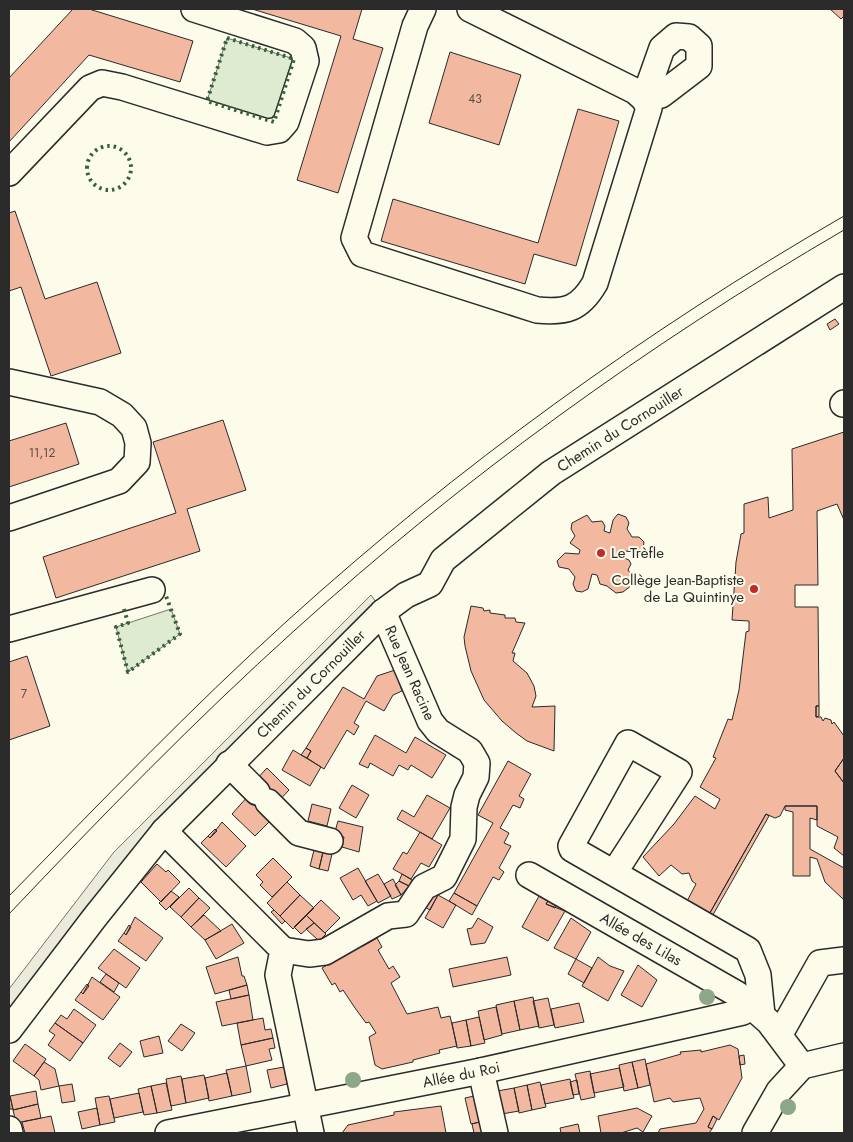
<svg xmlns="http://www.w3.org/2000/svg" width="853" height="1142" font-family="Jost,sans-serif">
<rect width="100%" height="100%" fill="#fdfbea"/>
<path fill="#deebd1" stroke="#74746e" d="M227,38L294,59L274,122L207,101Z
M171,609L180,634L128,672L116,627Z"/>
<path fill="#eceadb" stroke="#74746e" d="M371,595L383,612L229,764L9,1024V989L114,852Z"/>
<path fill="#f2b8a0" stroke="#2b2b2b" d="M73,9H89L193,41L180,82L89,55L9,142V78Z
M252,9H362L353,39L383,48L338,193L297,180L341,36Z
M830,9H844V16L841,19Z
M450,52L521,75L499,145L429,123Z
M578,109L619,121L576,266L534,254L525,284L381,241L393,199L538,243Z
M15,211L45,299L97,282L121,353L51,376L21,287L9,291V213Z
M835,319L839,324L830,330L827,324Z
M223,420L246,490L187,509L200,551L56,598L43,557L176,513L153,442Z
M66,423L79,464L9,487V441Z
M844,432V520L837,504L817,511L818,585H795V607H818L819,706H816V717H821L823,721L825,718L831,720L832,724L834,722L844,736V758L835,771L844,783V856L834,848L838,837L817,826V806H785L780,816L775,818L766,814L707,918L685,905L696,884L692,881L689,873L682,874L671,865L659,876L643,857L674,824L695,796L715,809L720,799L700,787L716,758L713,757L728,719L732,720L739,690L746,632L749,631V621L732,620L736,562L741,534L744,533V504L768,497L769,518L793,510L792,449Z
M618,514L626,517L629,523L627,529L632,537H639L644,542L643,549L638,552L624,551L622,557L629,560L631,564L628,570L633,577L632,585L623,592L616,593L607,586L600,584L597,575L592,574L588,589L582,592L576,591L573,584L575,577L569,569L559,567L557,561L565,553L579,554L580,550L570,543L575,536L571,529L572,523L587,515L592,522L602,521L605,526L604,531L610,533L613,520Z
M471,606L483,608L484,611L490,610V613L505,615V618H515L516,622L525,623L512,653H515L513,661L527,673L534,686L536,696L532,707L555,706L554,751L527,741L516,733L502,721L484,700L471,671L465,646L464,637Z
M27,656L50,726L9,740V662Z
M395,670L402,691L393,695L384,711L366,701L354,723L359,726L354,735L347,730L324,769L307,758L311,751L306,748L343,687L364,699L377,676Z
M816,706H819V716L816,717Z
M375,735L406,753L415,737L446,755L432,778L411,765L408,770L399,765L393,776L370,763L368,768L359,764Z
M306,748L311,751L307,758L301,755Z
M293,750L321,767L310,786L282,770Z
M844,758V783L835,771Z
M508,761L531,774L519,796L524,799L520,808L513,805L500,828L509,833L504,843L511,846L499,868L504,872L499,880L493,877L477,906L454,893L493,823L478,815Z
M267,768L289,790L276,804L254,782Z
M352,785L369,795L356,818L339,808Z
M249,795L272,819L255,836L232,814Z
M427,795L450,808L432,839L397,819L402,810L414,817Z
M312,804L331,809L327,826L308,821Z
M785,806H817V820L810,818V849L844,868V900L825,882L817,859L810,857V876H793V812L785,810Z
M766,814L769,816L710,920L707,918Z
M338,821L363,827L359,852L342,847L344,837L334,835Z
M222,822L246,846L226,867L201,843L208,836L210,838Z
M215,829L217,831L210,838L208,836Z
M420,832L442,845L429,867L421,863L411,879L393,869L403,852L407,854Z
M314,850L323,852L319,869L310,866Z
M323,852L332,854L328,871L319,869Z
M273,858L292,877L272,897L260,885L263,882L256,875Z
M157,864L166,872L168,870L180,882L161,902L141,882Z
M358,868L377,901L368,906L361,895L353,900L340,878Z
M378,874L391,896L378,903L365,881Z
M402,874L412,880L409,886L399,881Z
M393,879L401,895L392,899L384,884Z
M399,881L409,886L401,895L395,885Z
M287,882L300,895L280,916L267,903Z
M189,888L199,898L181,917L170,907Z
M430,890L438,895L430,910L421,905Z
M171,891L179,897L166,910L159,903Z
M454,893L477,906L472,915L449,901Z
M300,895L314,908L293,929L280,916Z
M438,895L456,905L443,928L425,918Z
M539,896L548,901L546,904L565,911L548,941L522,927Z
M199,898L210,908L191,927L181,917Z
M321,900L340,918L325,933L306,915Z
M548,901L556,906L555,908L546,904Z
M274,910L285,921L282,924L271,912Z
M204,915L221,931L205,940L191,927Z
M306,915L314,923L301,934L294,927Z
M135,917L163,938L146,961L118,941L124,933L126,935Z
M478,918L493,927L485,943L471,945L467,929L472,928Z
M571,918L591,932L576,959L554,948Z
M314,923L326,934L319,941L306,929Z
M232,924L244,943L216,959L205,940Z
M129,925L131,927L126,935L124,933Z
M377,938L382,947L378,950L389,969L393,966L400,977L391,983L407,1014L438,1007L441,1018L450,1016L457,1046L439,1050L440,1053L413,1060V1062L382,1069L375,1065L369,1037L376,1033L369,1022L366,1023L355,1008L343,990L340,992L335,983L332,985L322,968L362,944L363,946Z
M114,949L140,968L126,988L98,968Z
M238,957L242,976H244L247,985L215,994L206,967Z
M507,957L511,975L453,987L449,969Z
M598,957L610,966L624,971L608,1001L582,986Z
M576,959L592,968L584,983L568,974Z
M638,965L657,980L642,1007L621,995Z
M106,974L119,983L114,992L100,982Z
M92,977L120,997L103,1020L75,1000L81,992L83,994Z
M87,984L89,986L83,994L81,992Z
M247,985L249,995L231,999L229,990Z
M249,995L253,1020L222,1026L216,1002Z
M533,997L539,1026L520,1030L514,1001Z
M548,998L554,1025L539,1028L533,1001Z
M514,1001L520,1030L502,1034L496,1005Z
M579,1003L584,1022L555,1028L551,1009Z
M496,1007L502,1035L484,1040L478,1011Z
M74,1009L96,1025L83,1043L55,1023L61,1015L67,1019Z
M479,1017L485,1043L471,1046L466,1020Z
M263,1018L265,1030L271,1029L273,1038L241,1045L237,1023Z
M466,1020L471,1046L457,1048L452,1023Z
M55,1023L83,1043L70,1061L48,1045L55,1035L49,1031Z
M181,1024L195,1033L182,1051L168,1041Z
M159,1036L163,1053L144,1057L140,1041Z
M273,1038L275,1048L269,1049L272,1060L246,1066L241,1045Z
M120,1043L132,1052L120,1067L108,1058Z
M25,1044L46,1059L34,1076L13,1061Z
M730,1045L738,1049L742,1078L719,1120L713,1116L708,1127L712,1129L709,1133H658L660,1129L696,1123L704,1109L700,1098L673,1102L670,1098L654,1102L646,1064L681,1054L680,1052L701,1050V1052Z
M744,1055L745,1064L740,1065L739,1056Z
M645,1059L650,1085L638,1088L632,1062Z
M44,1062L55,1069L59,1086L41,1090L39,1080L34,1076Z
M632,1062L638,1088L624,1091L619,1065Z
M246,1066L251,1092L232,1096L226,1070Z
M284,1067L287,1084L271,1088L267,1070Z
M619,1068L624,1087L594,1093L590,1074Z
M590,1071L595,1097L581,1100L575,1074Z
M227,1073L232,1096L209,1101L205,1078Z
M204,1075L209,1098L186,1103L182,1079Z
M181,1076L186,1103L171,1106L166,1079Z
M570,1079L574,1098L545,1104L541,1085Z
M577,1080L579,1094L573,1095L570,1082Z
M540,1082L546,1107L532,1110L527,1085Z
M166,1083L172,1110L157,1113L151,1086Z
M72,1084L75,1101L62,1103L59,1086Z
M527,1085L532,1110L519,1113L514,1088Z
M151,1086L157,1113L144,1115L138,1089Z
M514,1088L519,1111L496,1115L492,1092Z
M36,1091L38,1104L13,1110L10,1096Z
M139,1093L143,1112L114,1118L110,1099Z
M479,1095L485,1121L471,1124L465,1098Z
M10,1096L13,1109H10L9,1097Z
M109,1096L115,1122L100,1125L95,1098Z
M38,1104L41,1118L16,1123L13,1110Z
M441,1106L446,1133H342L348,1125L394,1115V1112Z
M97,1108L100,1125L82,1129L78,1112Z
M637,1108L652,1116L643,1132L637,1128L621,1133H601L598,1116Z
M51,1116L55,1133H25L22,1122Z
M713,1116L717,1119L712,1129L708,1127Z
M486,1120L489,1133H474L472,1124Z
M578,1124L580,1133H561L560,1128Z"/>
<g fill="none" stroke-linecap="round" stroke-linejoin="round">
<g stroke="#2b2b2b" stroke-width="28">
<g id="minor">
<path d="M423,9L415,26L354,238L362,254L537,310C566,313 580,309 595,283L649,108L644,99L635,91L470,9"/>
<path d="M676,36L689,37L699,46V66L661,95L644,99L662,48Z"/>
<path d="M9,173L90,88L102,83L122,87L267,132L279,130L286,122L306,61L303,48L295,41L194,9"/>
<path d="M9,382L100,402L122,415L134,428L138,443L137,462L119,481L9,518"/>
<path d="M843,404L844,403"/>
<path d="M9,629L152,590"/>
<path d="M229,764L257,792"/>
<path d="M268,802L299,833L330,841"/>
<path d="M164,831L283,950L278,975L311,1133"/>
<path d="M614,873L679,772L628,743L571,846L572,849L748,950L758,975L762,1015"/>
<path id="s1" d="M529,875L737,994L769,1022L802,1066"/>
<path d="M283,950L309,954L325,952L388,916L406,914L424,887L444,877L463,839L464,807L467,795L476,777L477,763L470,751L438,731L430,721L383,612"/>
<path id="s2" d="M9,1030L95,917L164,831L383,612L406,595L430,584L443,560L551,473L844,287"/>
<path d="M780,1034L820,963L844,960"/>
<path d="M481,1071L495,1133"/>
<path d="M9,1129L10,1133"/>
<path id="s3" d="M168,1133L481,1071L743,1012L751,1007"/>
<path d="M755,1133L779,1091L802,1066L844,1056"/>
</g>
</g>
<use href="#minor" stroke="#fdfbea" stroke-width="25"/>
<path stroke="#2b2b2b" stroke-width="1" d="M9,896C100,803 190,709 287,621C457,467 645,331 844,216
M9,914C101,817 195,720 295,630C463,478 648,344 844,230"/>
<path stroke="#34623c" stroke-width="4" stroke-dasharray="2.5 4" stroke-linecap="butt" d="M227,38L294,59L274,122L207,101Z
M87 168a22 22 0 1 1 44 0a22 22 0 1 1-44 0Z
M124,609L128,623L116,627L128,672L180,634L166,596"/>
</g>
<g fill="#8ea78a">
<circle cx="707" cy="997" r="8"/>
<circle cx="353" cy="1080" r="8"/>
<circle cx="788" cy="1107" r="8"/>
</g>
<g fill="#c62828" stroke="#fdfbea" stroke-width="2">
<circle cx="601" cy="553" r="5"/>
<circle cx="754" cy="589" r="5"/>
</g>
<g text-anchor="middle" stroke-width="4" stroke-linejoin="round" paint-order="stroke">
<g font-size="12" fill="#5d4e48">
<text x="475" y="103">43</text>
<text x="42" y="457">11,12</text>
<text x="24" y="698">7</text>
</g>
<g font-size="15" fill="#2b2b2b" stroke="#fdfbea">
<text dy="5" stroke="none"><textPath href="#s2" startOffset="865">Chemin du Cornouiller</textPath></text>
<text transform="translate(410 673) rotate(66)" y="5">Rue Jean Racine</text>
<text dy="5" stroke="none"><textPath href="#s2" startOffset="460">Chemin du Cornouiller</textPath></text>
<text dy="5" stroke="none"><textPath href="#s1" startOffset="129">Allée des Lilas</textPath></text>
<text dy="5" stroke="none"><textPath href="#s3" startOffset="299">Allée du Roi</textPath></text>
</g>
<g font-size="15" fill="#2b2b2b" stroke="#fdfbea" text-anchor="start">
<text x="611" y="558">Le Trèfle</text>
<text x="744" y="585" text-anchor="end">Collège Jean-Baptiste<tspan x="744" dy="17">de La Quintinye</tspan></text>
</g>
</g>
<rect width="853" height="1142" fill="none" stroke="#2b2b2b" stroke-width="20"/>
</svg>
